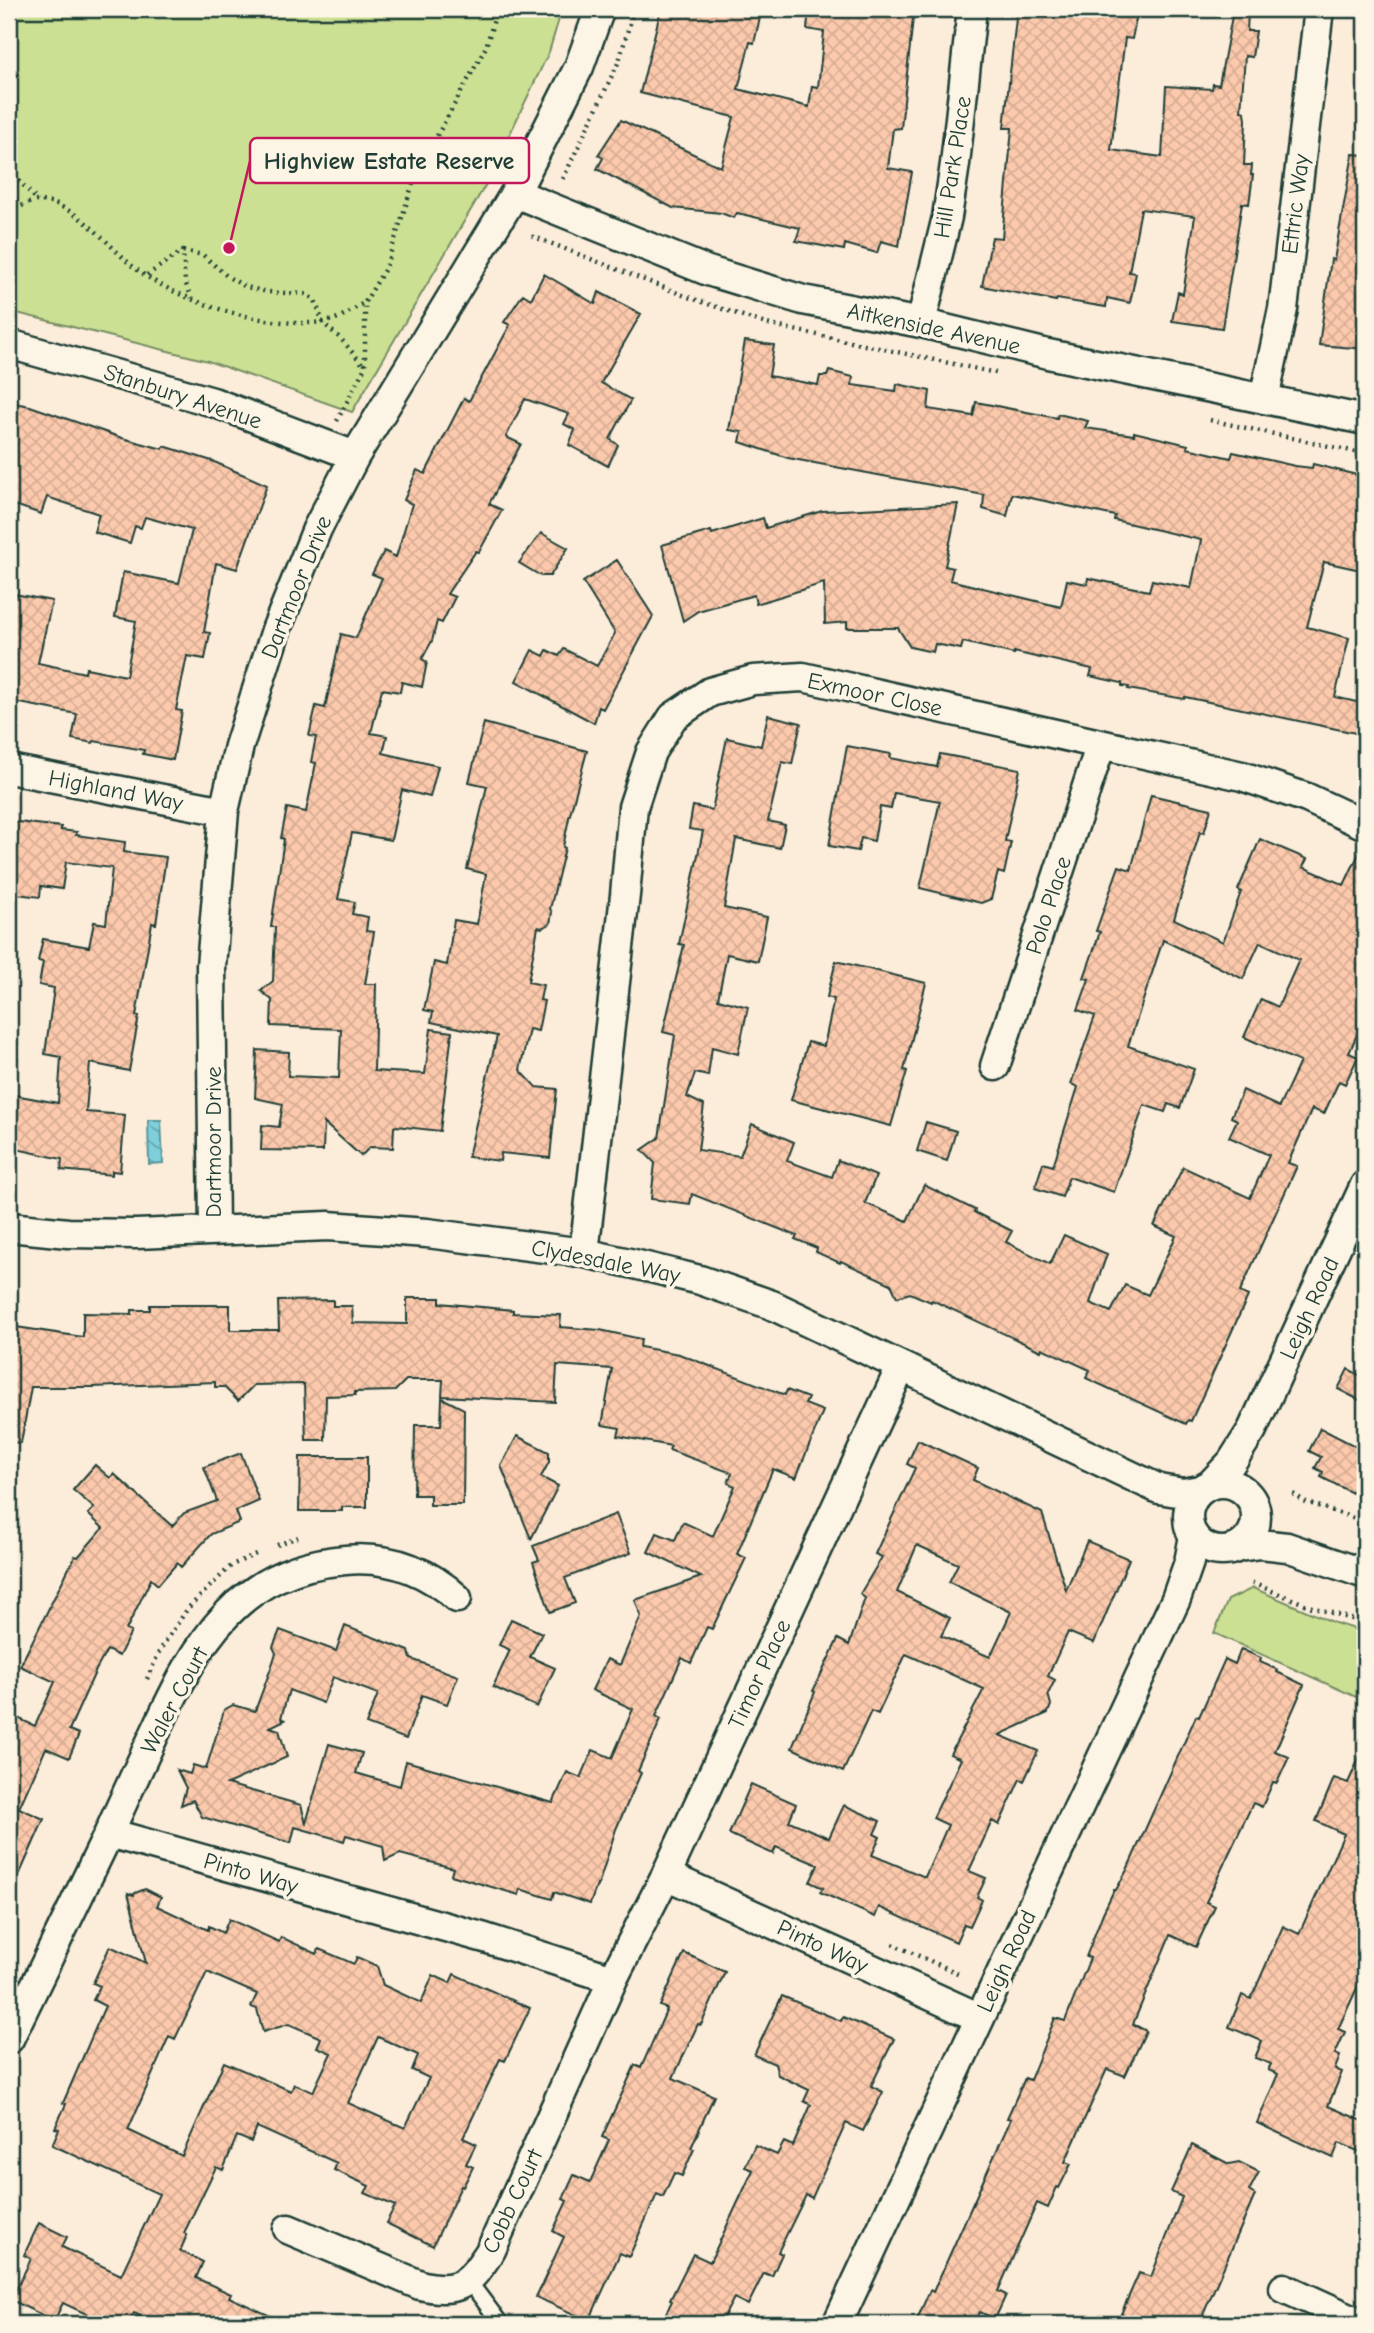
<svg xmlns="http://www.w3.org/2000/svg" width="1374" height="2333" font-family="'Comic Neue',sans-serif">
<defs>
<pattern id="water-waves" width="16" height="10" patternUnits="userSpaceOnUse" patternTransform="scale(1.75)"><rect width="16" height="10" fill="#7fcfda"/><path d="M0 5q4-4 8 0t8 0" fill="none" stroke="#67a9b2"/></pattern>
<pattern id="building-cross-hatch" width="8" height="8" patternUnits="userSpaceOnUse" patternTransform="scale(1.75)"><rect width="8" height="8" fill="#fcc9ac"/><path d="M0 0l8 8M0 8l8-8" fill="none" stroke="#d8ae95"/></pattern>
</defs>
<rect width="100%" height="100%" fill="#fcecda"/>
<filter id="ink" filterUnits="userSpaceOnUse"><feTurbulence type="fractalNoise" baseFrequency=".0143" numOctaves="2"/><feDisplacementMap in="SourceGraphic" scale="14" xChannelSelector="R" yChannelSelector="G"/><feConvolveMatrix kernelMatrix="1 2 1 2 8 2 1 2 1" color-interpolation-filters="sRGB"/></filter>
<g filter="url(#ink)">
<path fill="#cce094" stroke="#768e64" stroke-width="2" d="M9,9H562L549,52L486,184L352,412L208,361L9,311Z
M1253,1588L1335,1623L1365,1632V1701L1214,1633L1228,1600Z"/>
<path fill="url(#water-waves)" stroke="#599598" stroke-width="2" d="M148,1120H161L163,1163L149,1164Z"/>
<path fill="url(#building-cross-hatch)" stroke="#1f3d34" stroke-width="2" fill-rule="evenodd" d="M661,9H762L754,43L750,42L738,89L809,107L812,86L818,87L824,32L807,29L809,9H914L901,128L893,129L888,168L912,172L899,246L881,241L877,253L845,244L844,250L796,241L800,228L737,213L734,218L721,213L673,208L597,169L603,158L598,155L621,120L721,167L734,117L640,93Z
M1017,9H1138L1132,39L1125,38L1111,150L1162,157L1166,86L1212,89L1213,84L1219,85L1233,11L1248,13L1247,31H1256L1252,57L1245,56L1241,111L1245,112L1246,120L1244,165H1252L1251,175H1253L1249,204L1242,203L1222,328L1172,321L1178,292L1183,294L1195,216L1141,209L1129,272L1136,273L1130,303L1107,298L1106,307L1057,299L1056,301L982,286L992,237L1002,238L1012,128H1004Z
M1353,154L1365,155V349L1319,345L1331,259L1334,260Z
M544,274L595,304L599,292L641,314L601,383L631,400L610,439L618,445L608,466L569,445L575,430L564,424L569,414L525,399L506,437L521,444L489,504L502,510L479,552L476,551L447,594L455,597L442,623L437,621L432,641L422,659L427,662L422,687L402,682L400,692L382,689L371,733L387,736L383,753L438,766L430,797L402,790L391,840L352,833L338,899L355,902L352,914L368,917L366,931L374,932L365,984H376L374,1071L425,1074L431,1029L452,1032L440,1131L396,1126L394,1127L393,1148L370,1147L361,1156L324,1123L323,1151L261,1150L262,1125L279,1127L283,1104L255,1098L257,1050L289,1052L288,1076L339,1078L341,1029L271,1026L272,1000L261,991L273,981L275,927H271L284,839L281,838L287,808L306,812L316,763L311,762L316,737L309,736L316,706L325,708L341,634L356,638L382,578L372,574L384,551L396,557L412,504L404,500L417,470L425,474L464,398L469,401L510,325L504,322L523,294L531,299Z
M745,341L774,345L769,376L818,385L820,376H827L829,371L853,377L852,385L896,391L897,384L930,391L928,409L973,416L976,402L1057,418L1058,414L1088,421L1085,428L1134,435V432L1188,445L1187,448L1231,458L1233,452L1295,466L1312,468L1313,464L1365,477V571L1324,562L1307,627L1349,638L1335,697L1365,704V735L1185,697L1184,699L1128,689L1129,687L1122,686V683L1090,676L1092,669L1040,657V658L1014,652V654L963,642L961,649L935,644L933,652L910,647L898,628H847V622L825,624L824,583L756,604L754,595L698,611L683,621L662,545L711,531L712,534L763,518L766,528L822,511L958,504L945,566L953,568L950,580L1061,607L1067,580L1087,584L1088,578L1149,591L1152,580L1191,588L1201,540L1114,520L1115,516L1012,494L1007,516L983,509L984,495L788,458L740,442L742,432L729,430Z
M9,402L30,406L122,438L163,449L164,446L212,461L267,485L237,569L216,563L204,632L210,633L205,659L187,656L176,710L182,711L173,760L143,754L144,750L94,741L93,743L72,739L77,714L9,701V593L52,601L38,663L85,673L86,668L126,676L136,621L115,617L123,572L179,583L192,530L145,517L141,528L135,526L130,543L94,532L99,514L47,497L41,514L9,503Z
M541,533L568,548L550,576H541L519,563Z
M617,560L653,616L603,709L599,707L594,723L516,681L532,650L544,656L547,650L559,656L564,649L597,666L615,633L583,582Z
M768,715L801,723L792,764L782,762L768,821L785,825L780,848L736,839L724,908L767,917L758,961L727,954L718,999L748,1007L738,1054L712,1047L708,1076L695,1073L687,1097L704,1105L698,1150L740,1156L752,1124L794,1142L787,1161L832,1177L838,1160L876,1176L865,1203L907,1221L924,1185L975,1210L974,1212L1012,1231L1006,1242L1050,1264L1064,1235L1107,1254L1090,1303L1111,1312L1125,1285L1148,1295L1176,1236L1154,1226L1183,1167L1250,1198L1269,1155L1229,1137L1237,1120L1231,1117L1243,1090L1279,1107L1300,1062L1244,1037L1261,999L1278,1007L1299,960L1260,942L1243,979L1163,940L1128,1046L1194,1069L1180,1108L1168,1104L1165,1112L1144,1105L1114,1192L1069,1177L1062,1197L1035,1188L1043,1163L1053,1166L1078,1087L1071,1084L1095,1016L1078,1010L1089,979L1084,978L1100,932L1096,931L1119,866L1131,870L1151,795L1211,809L1204,833L1200,832L1174,919L1223,942L1241,892L1238,890L1260,839L1307,859L1303,867L1344,885L1365,841V1016L1349,1053L1358,1057L1345,1084L1339,1081L1324,1114L1312,1109L1288,1163L1297,1166L1240,1292L1248,1296L1191,1421L1188,1420L1186,1424L1086,1378L1090,1370L1042,1348L1041,1351L932,1300L931,1302L910,1293L897,1297L891,1284L841,1261L840,1263L816,1252L817,1248L795,1239L797,1236L692,1194L690,1204L651,1199L655,1163L642,1150L659,1138L675,1035L663,1032L684,945L679,944L703,831L689,829L693,806L712,810L727,738L761,746Z
M484,723L587,751L569,818L563,847L565,848L550,909L552,912L550,924L542,928L538,927L528,982L543,985L540,1000L544,1001L538,1031L529,1029L520,1070L536,1087L557,1089L550,1158L501,1153L500,1161L468,1157L497,1036L431,1022L433,1012L424,1010L434,962L447,965L454,920L477,924L486,874L467,869L487,786L469,782Z
M847,746L891,754L890,758L937,767L940,754L1020,769L1005,841L1011,842L1004,874L998,872L991,899L981,903L920,888L940,801L894,793L891,809L880,807L874,841L861,838L858,851L829,846Z
M9,821L61,827V830L77,832L76,835L125,842L124,852L166,857L156,924L152,923L136,1016H139L129,1071L90,1063L86,1112L125,1115L120,1172L112,1171V1175L61,1170L62,1159L12,1148L13,1141L9,1140V1094L58,1103L61,1057L45,1054L54,988L39,985L43,962L38,961L43,939L89,947L94,922L106,924L112,868L66,862L62,889L41,886L40,897L9,893Z
M836,961L926,983L904,1070L907,1071L891,1126L791,1100L808,1042L824,1046L834,999L827,997Z
M926,1122L956,1131L947,1161L917,1151Z
M407,1298H440V1303L513,1310V1313L561,1315L560,1327L600,1330L641,1339L640,1347L679,1354L785,1395L787,1390L808,1398L805,1404L823,1411L796,1478L773,1469L737,1554L746,1558L712,1629L707,1627L691,1663L682,1658L656,1716L661,1719L638,1771L641,1773L616,1829L598,1886L597,1885L590,1904L554,1892L552,1899L520,1889L519,1895L451,1875L453,1868L400,1854L385,1861L383,1846L346,1835L344,1841L295,1827L291,1843L202,1817L193,1800L181,1805L186,1788L177,1770L190,1774L193,1765L206,1769L224,1710L233,1705L255,1711L271,1668L276,1653L273,1647L280,1630L336,1651L345,1626L409,1651L411,1659L458,1676L447,1704L422,1695L406,1739L366,1724L378,1694L333,1677L323,1703L289,1690L281,1718L285,1720L270,1727L279,1730L287,1757L227,1784L301,1805L306,1823L329,1744L362,1753L356,1773L400,1786L406,1761L553,1803L567,1772L581,1778L593,1750L612,1758L633,1709L592,1690L607,1659L620,1665L641,1616L635,1600L701,1577L648,1552L657,1533L675,1540L683,1522L713,1536L735,1486L728,1483L732,1473L669,1450L671,1446L618,1436L620,1428L602,1425L612,1369L557,1365L555,1402L442,1396L443,1380H406L395,1391L355,1392V1395L326,1396L325,1440H306L304,1384L254,1385L238,1401L224,1387H215V1382L92,1387H31L21,1443L9,1442V1326L83,1337V1313L132,1314V1310H150V1305H230V1330H279L278,1301L333,1300V1306H352L353,1323L407,1324Z
M1348,1369L1365,1378V1403L1338,1389Z
M442,1398L464,1409L463,1505H430V1495H414L415,1425H441Z
M1320,1428L1365,1451V1466L1352,1493L1321,1477L1323,1472L1315,1468L1321,1457L1309,1451Z
M517,1436L549,1452V1462L541,1477L558,1486L531,1539L501,1466Z
M918,1440L978,1468L973,1480L1042,1513L1066,1590L1087,1541L1129,1559L1094,1643L1068,1632L1048,1676L1055,1680L1048,1694L1051,1705L1048,1713L999,1735L1038,1751L1024,1781L1020,1779L999,1825L992,1821L969,1871L986,1878L977,1897L982,1900L970,1926L964,1924L956,1942L879,1907L875,1917L820,1892L823,1888L810,1882L818,1865L776,1847L773,1854L729,1834L751,1784L796,1804L789,1821L829,1838L844,1805L880,1821L874,1834L880,1837L872,1855L925,1877L948,1825L933,1818L961,1759L950,1754L984,1689L906,1654L878,1714L871,1711L843,1772L792,1748L815,1692L813,1691L838,1639L849,1645L865,1598L860,1594L882,1557L875,1554L915,1468L907,1464ZM917,1545L958,1564L949,1582L1011,1612L990,1657L941,1636L950,1618L897,1592Z
M241,1453L259,1501L236,1511L240,1522L211,1534L181,1567L177,1563L158,1585L151,1579L126,1630L131,1632L119,1656L107,1650L96,1670L69,1730L79,1734L69,1758L46,1748L19,1808L44,1819L9,1898V1714L35,1726L55,1682L20,1666L75,1556L78,1557L103,1528L88,1514L94,1508L73,1490L95,1465L110,1478L114,1474L172,1526L184,1513L217,1501L204,1467Z
M300,1457H367V1507H342V1511H299Z
M616,1514L631,1553L565,1578L575,1603L550,1612L533,1562L539,1560L533,1546Z
M511,1619L542,1633L530,1657L555,1668L537,1707L493,1687L510,1650L499,1645Z
M1241,1649L1261,1658L1260,1662L1278,1670L1277,1672L1304,1685L1275,1751L1289,1757L1277,1783L1273,1782L1262,1807L1253,1803L1206,1902L1215,1906L1196,1947L1170,1935L1133,2024L1146,2031L1125,2076L1107,2069L1065,2162L1071,2164L1059,2188L1057,2187L1048,2208L1037,2203L998,2291L1006,2295L995,2319L980,2312L974,2324H915L930,2290L933,2292L992,2161L1011,2119L1007,2118L1025,2078L1030,2080L1055,2018L1065,2021L1090,1958L1086,1957L1103,1913L1114,1890H1116L1127,1870L1196,1716L1199,1717L1225,1659L1235,1664Z
M1365,1745V1971L1338,2029L1345,2032L1335,2054L1340,2056L1335,2069L1342,2072L1328,2106L1365,2122V2154L1339,2143L1333,2158L1257,2123L1278,2074L1268,2070L1271,2064L1255,2058L1262,2041L1229,2027L1242,1995L1251,1999L1283,1926L1299,1934L1344,1834L1316,1821L1334,1778L1348,1783Z
M145,1889L161,1897L157,1906L208,1930L209,1926L223,1933L229,1919L279,1942L281,1937L317,1954L319,1949L354,1964L357,1957L377,1966L383,1985L421,2003L433,1975L450,1983L454,1974L530,2008L505,2061L500,2059L463,2138L476,2144L466,2164L473,2167L463,2187L461,2186L433,2246L386,2223L395,2206L365,2193L369,2186L334,2170L337,2163L257,2127L251,2142L237,2136L223,2170L216,2167L184,2233L187,2235L180,2251L203,2262L196,2278L231,2294L229,2297L288,2324H158L134,2313L128,2324H108L63,2303L54,2321L11,2300L31,2259L24,2255L39,2223L67,2237L62,2247L121,2275L159,2194L52,2145L59,2129L55,2128L66,2104L63,2103L105,2006L93,2000L100,1986L93,1983L110,1946L146,1963L128,1893L134,1895L135,1893ZM207,1972L257,1994L251,2007L257,2009L263,2032L289,2024L321,2038L317,2047L331,2053L313,2092L294,2084L291,2091L224,2062L182,2156L128,2130L169,2036L175,2039ZM378,2037L418,2055L412,2070L429,2078L405,2128L348,2103Z
M684,1953L725,1972L701,2025L698,2024L673,2078L714,2096L691,2148L694,2149L682,2176L674,2173L663,2197L657,2194L629,2257L620,2253L589,2321L536,2297L564,2237L553,2231L567,2201L563,2199L574,2175L590,2182L609,2140L602,2137L635,2065L641,2068L667,2009L660,2006Z
M782,1996L841,2021L843,2017L894,2039L871,2086L883,2092L863,2131L846,2123L812,2198L806,2195L778,2252L782,2254L772,2276L764,2273L748,2305L734,2298L720,2324H685L665,2315L672,2301L670,2300L693,2254L710,2262L753,2170L745,2167L755,2145L777,2155L784,2142L793,2146L811,2105L804,2101L809,2090L778,2075L775,2064L754,2055Z
M1192,2145L1229,2164L1239,2162L1259,2172L1249,2191L1255,2195L1199,2324H1128L1131,2318L1121,2314L1139,2273L1151,2277L1182,2197L1171,2192Z"/>
<g fill="none" stroke-linecap="round" stroke-linejoin="round">
<g stroke="#1f3d34" stroke-width="19">
<path id="service" d="M468,2280L501,2324"/>
</g>
<g stroke="#1f3d34" stroke-width="33">
<path id="minor" d="M515,193L708,271L803,300L921,323L1048,354L1365,420
M921,323L947,217L955,164L972,9
M9,344L213,402L355,456
M1264,399L1283,309L1319,9
M9,769L224,811
M995,1066L1101,744
M9,1227L68,1233L136,1234L328,1226L427,1233L584,1253L634,1264L700,1280L772,1305L1159,1489L1183,1493L1200,1490
M214,1230L211,966L224,811L239,746L276,630L317,529L355,456L515,193L579,67L600,9
M584,1253L625,895L633,807L651,752L673,717L710,692L753,680L803,677L1242,776L1307,798L1365,825
M1188 1517a34 34 0 1 1 68 0a34 34 0 1 1-68 0Z
M1211,1484L1231,1463L1252,1430L1365,1185
M1239,1547L1260,1544L1287,1547L1365,1574
M109,1833C124,1799 140,1765 156,1731C197,1642 238,1569 345,1560C388,1556 425,1569 457,1598
M666,1875L980,2018
M9,2039L109,1833L485,1938L613,1979
M288,2229L420,2285C460,2295 470,2282 491,2250L613,1979L666,1875L901,1367
M1284,2288L1363,2324
M837,2324L1176,1599L1189,1562L1194,1536"/>
</g>
<path stroke="#1f3d34" stroke-width="4.5" stroke-dasharray="2 5" stroke-linecap="butt" d="M9,170L38,201
M563,179L619,61L634,9
M9,212C17,208 30,201 39,201C74,202 106,243 130,264C173,301 266,329 322,322C338,321 352,310 365,302
M532,236L688,297L766,324L996,373
M183,251L203,255L228,277L246,287L268,292L305,294L315,300L323,323L341,339L365,367
M147,275L183,251L185,282L192,298
M1210,420L1365,454
M337,421L365,367V302L386,267L416,174L486,47L497,9
M1293,1494L1306,1502L1365,1522
M277,1545L298,1537
M1252,1583L1312,1607L1365,1623
M147,1679L160,1650L188,1608L232,1565L256,1554
M892,1944L962,1975"/>
<use href="#service" stroke="#fcf5e5" stroke-width="14"/>
<use href="#minor" stroke="#fcf5e5" stroke-width="28"/>
</g>
</g>
<g text-anchor="middle" stroke-width="7" stroke-linejoin="round" paint-order="stroke">
<g font-size="23" fill="#1f3d34" stroke="#fcf5e5">
<text transform="translate(952 167) rotate(-81)" y="8">Hill Park Place</text>
<text transform="translate(1295 204) rotate(-83)" y="8">Ettric Way</text>
<text transform="translate(934 328) rotate(12)" y="8">Aitkenside Avenue</text>
<text transform="translate(183 396) rotate(18)" y="8">Stanbury Avenue</text>
<text transform="translate(296 587) rotate(-68)" y="8">Dartmoor Drive</text>
<text transform="translate(875 694) rotate(12)" y="8">Exmoor Close</text>
<text transform="translate(116 790) rotate(11)" y="8">Highland Way</text>
<text transform="translate(1048 905) rotate(-72)" y="8">Polo Place</text>
<text transform="translate(213 1142) rotate(-90)" y="8">Dartmoor Drive</text>
<text transform="translate(606 1261) rotate(11)" y="8">Clydesdale Way</text>
<text transform="translate(1309 1308) rotate(-65)" y="8">Leigh Road</text>
<text transform="translate(759 1674) rotate(-65)" y="8">Timor Place</text>
<text transform="translate(174 1700) rotate(-62)" y="8">Waler Court</text>
<text transform="translate(251 1873) rotate(16)" y="8">Pinto Way</text>
<text transform="translate(823 1946) rotate(25)" y="8">Pinto Way</text>
<text transform="translate(1006 1961) rotate(-65)" y="8">Leigh Road</text>
<text transform="translate(512 2201) rotate(-65)" y="8">Cobb Court</text>
</g>
</g>
<path fill="none" stroke="#c2185b" stroke-width="2.5" d="M229 248L250 161"/>
<circle fill="#c2185b" stroke="#fcf5e5" stroke-width="2.5" cx="229" cy="248" r="7"/>
<rect fill="#fcf5e5" stroke="#c2185b" stroke-width="2.5" x="250" y="138" width="279" height="45" rx="7"/>
<g font-size="24" text-anchor="middle" font-weight="bold" fill="#1f3d34">
<text x="389" y="169">Highview Estate Reserve</text>
</g>
<rect width="1374" height="2333" fill="none" stroke="#fcf5e5" stroke-width="35"/>
<rect x="18" y="18" width="1339" height="2298" fill="none" stroke="#1f3d34" stroke-width="2.5" filter="url(#ink)"/>
</svg>
